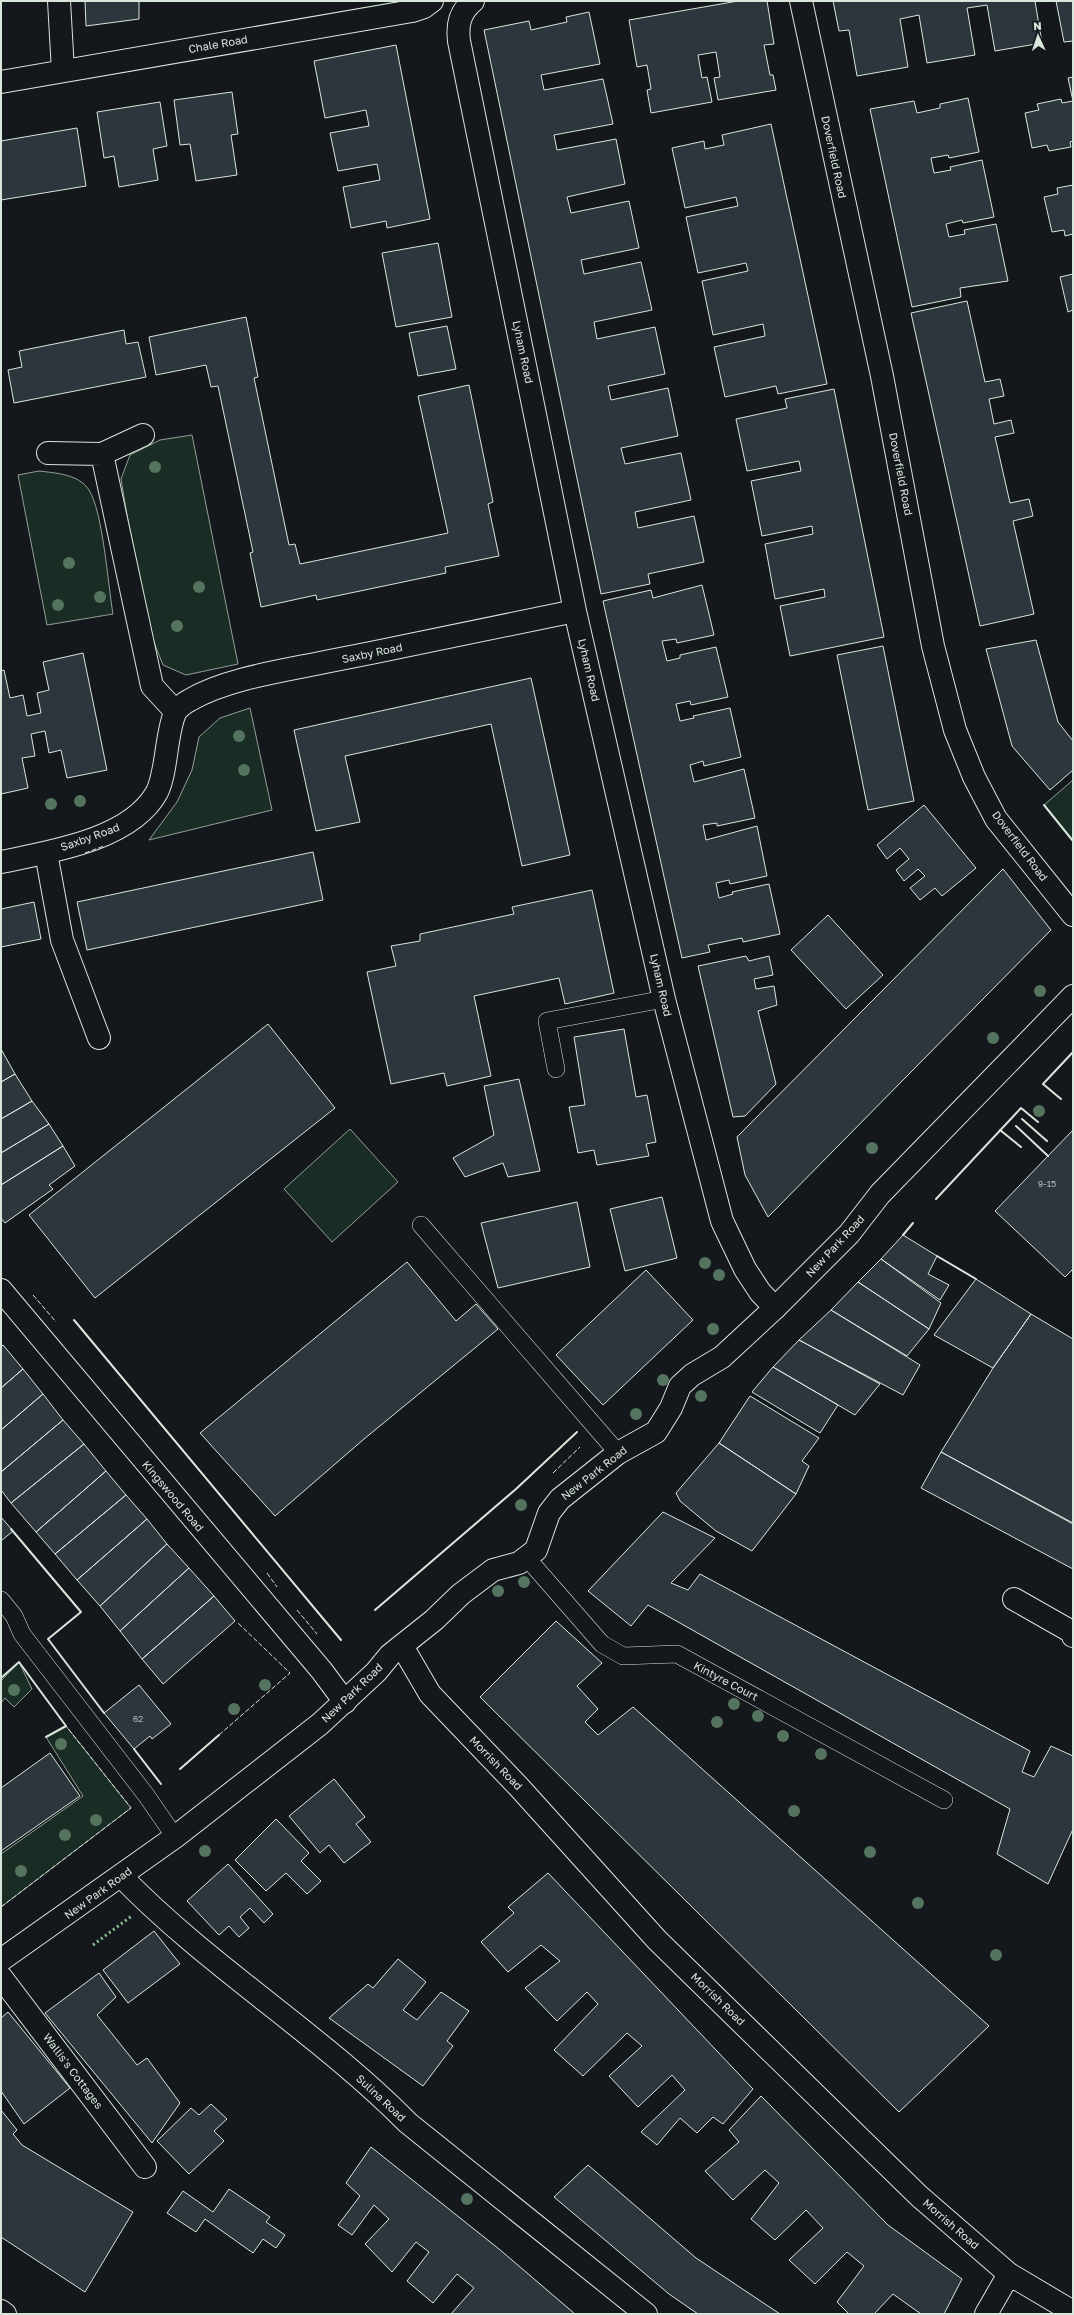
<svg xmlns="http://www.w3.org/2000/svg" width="1074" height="2315" font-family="'Golos Text',sans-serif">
<rect width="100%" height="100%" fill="#14181c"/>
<path fill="#1a2d24" stroke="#939e99" d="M192,435L238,664L186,675L163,665L153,640L127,515L121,479L130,455L160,440Z
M39,471C55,473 79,474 89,490C103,512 108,585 113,614L47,625L18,475Z
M250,708L272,810L149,840L177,802L192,770L199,737L220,718Z
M1073,780V841L1044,805Z
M350,1129L398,1182L332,1242L284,1189Z
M19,1662L32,1689L14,1707L5,1698L1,1703V1681Z
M66,1726L131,1808L1,1907V1854L83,1796L46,1737Z"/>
<path fill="#2c363c" stroke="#d8e6dc" d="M85,1H139V19L86,26Z
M738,1H767L774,44L764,45L770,75H773L776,90L718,100L714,78L720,77L716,52L698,55L702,78L707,77L712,102L651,113L647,90L651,89L647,65L637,67L629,20Z
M833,1H1035L1042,43L995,51L987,5L967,8L975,55L927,63L919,15L900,19L908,67L857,76L849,30L839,31Z
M1056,1H1073V41L1064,42Z
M589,12L600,64L541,75L544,90L603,79L613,124L554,135L557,150L616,139L625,184L567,197L571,213L629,201L639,248L581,260L584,274L641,262L652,310L594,322L597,339L655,327L665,374L608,386L611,400L668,388L678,436L621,448L625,464L681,453L691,500L635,512L638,528L694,516L704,562L648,574L650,584L601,594L484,30L529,21L531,30L567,22L566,17Z
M396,45L430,219L387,228L386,221L351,228L343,187L380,180L377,164L338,171L330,133L369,126L366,110L325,118L314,61Z
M1073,77V141L1070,142L1071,147L1049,151L1047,145L1032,148L1025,113L1039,110L1037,104L1061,99L1062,103L1073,101L1068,78Z
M232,92L238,134L231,135L237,175L196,181L190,144L180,145L174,100Z
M968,98L979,152L949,158L948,155L931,158L934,173L951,170L950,167L982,160L994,217L963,223L962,220L946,224L949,237L965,234L964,230L996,224L1008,281L960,288L961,297L912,307L870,109L914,101L917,113L940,108V104Z
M160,102L167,146L153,149L158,180L119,187L114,156L104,158L97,112Z
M771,124L827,384L778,394L776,386L725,397L714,347L765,336L763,324L713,335L702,281L748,271L746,263L698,273L686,217L738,206L736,197L685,208L672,148L704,141L705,149L724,145L722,135Z
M77,128L86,186L1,200V141Z
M1073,185V234L1065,236L1064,230L1052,232L1044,197L1058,194L1057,188Z
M438,243L452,317L396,327L382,253Z
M1073,274V310L1068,312L1060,277Z
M967,301L985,382L1000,379L1004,396L989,399L994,424L1011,420L1014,433L995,437L1010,503L1029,499L1033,516L1013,521L1034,614L980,626L911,313Z
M246,317L258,377L254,378L289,545L295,544L300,564L448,533L418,396L469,385L493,502L488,504L499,556L445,567L446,573L317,600L316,595L261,607L250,553L253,552L218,386L211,387L206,365L156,375L149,337Z
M447,326L456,369L418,376L409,333Z
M124,330L126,344L138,342L146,377L14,403L8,370L22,367L19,351Z
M834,389L884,637L790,656L780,606L825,597L824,589L775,599L765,544L813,534L812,526L762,536L751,481L801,471L799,461L747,471L736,419L787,408L785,399Z
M702,585L714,635L677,643L676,639L662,641L667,661L680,658V655L716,647L728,697L691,705L690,701L676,704L680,721L694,718L693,716L730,708L741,757L704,766L703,761L690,765L694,782L744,769L755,818L717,826V823L703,825L706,840L757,826L767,876L730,884L729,880L716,883L719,898L733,894L732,892L769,884L780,934L743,942L742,938L708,945L710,952L682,958L603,601L651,590L653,598Z
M1036,640L1058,722L1073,741V770L1050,790L1012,746L986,649Z
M883,646L914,801L868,810L837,655Z
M83,653L107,770L67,778L61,750L49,753L45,731L31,734L35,756L22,758L28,788L1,794V671L4,670L10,698L23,695L27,716L41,713L37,693L49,690L43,662Z
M531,678L570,855L522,866L491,724L345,756L360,822L316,831L294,730Z
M924,805L976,868L942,896L935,888L920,900L910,888L925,876L918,869L904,881L896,870L909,859L900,848L887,859L877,845Z
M313,852L323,900L87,950L77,902Z
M1003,869L1051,930L768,1217L745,1175L737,1137Z
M592,890L614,993L565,1004L559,978L474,996L491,1076L447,1086L444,1073L391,1084L367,972L396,966L391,946L420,941V934L514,914L512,907Z
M34,902L41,939L1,947V909Z
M828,915L883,975L846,1009L791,950Z
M746,956L749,961L769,956L773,975L754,979L756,989L774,986L777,1005L758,1011L776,1084L745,1116L733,1117L698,966Z
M268,1024L335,1108L95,1298L29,1215Z
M624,1029L636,1097L647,1095L656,1142L646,1144L649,1156L597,1165L594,1150L578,1153L569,1107L585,1105L574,1037Z
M1,1049L15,1074L1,1082Z
M15,1074L32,1101L1,1119V1082Z
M519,1079L540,1171L508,1177L503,1163L465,1177L453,1158L494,1135L484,1086Z
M32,1101L49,1124L1,1153V1119Z
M49,1124L63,1146L1,1185V1153Z
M1073,1130V1269L1065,1277L995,1211Z
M63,1146L75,1166L49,1185L53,1189L5,1223L1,1218V1185Z
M662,1197L677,1258L625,1271L610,1209Z
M577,1202L590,1267L498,1288L481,1223Z
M903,1235L937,1256L928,1274L949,1285L940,1300L881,1259Z
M881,1259L941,1303L929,1329L858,1282Z
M407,1262L456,1321L476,1304L498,1329L364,1439L275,1516L200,1433Z
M646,1270L693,1320L603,1405L556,1355Z
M976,1279L1031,1314L993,1368L934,1335Z
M858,1282L929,1329L907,1356L831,1310Z
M831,1310L920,1365L903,1395L799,1340Z
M1031,1314L1073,1339V1523L941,1452L993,1368Z
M799,1340L880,1384L855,1415L773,1367Z
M3,1345L23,1369L1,1388V1347Z
M773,1367L838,1405L820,1433L752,1392Z
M23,1369L43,1394L1,1430V1388Z
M43,1394L63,1420L1,1472V1430Z
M750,1396L819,1438L802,1461L809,1466L796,1494L719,1443Z
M63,1420L84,1444L11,1503L1,1490V1472Z
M719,1443L796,1494L752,1551L716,1531L680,1501L676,1493Z
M84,1444L106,1471L36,1532L11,1503Z
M941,1452L1073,1524V1569L921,1488Z
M106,1471L126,1495L55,1554L36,1532Z
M126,1495L147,1519L77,1580L55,1554Z
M663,1512L715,1538L671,1583L688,1590L700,1574L1030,1751L1022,1772L1034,1777L1051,1746L1073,1756V1829L1048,1884L997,1854L1010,1809L648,1605L631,1626L588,1591Z
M1,1517L13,1531L1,1541Z
M147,1519L167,1544L100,1606L77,1580Z
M167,1544L189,1568L120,1631L100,1606Z
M189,1568L214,1596L142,1659L120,1631Z
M214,1596L235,1621L163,1684L142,1659Z
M556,1621L602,1663L577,1686L598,1709L585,1722L598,1735L633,1707L989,2026L899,2112L480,1697Z
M139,1685L171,1724L152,1739L150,1736L134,1749L104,1713Z
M50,1753L80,1796L1,1851V1788Z
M334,1779L365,1817L356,1824L371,1842L344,1863L329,1845L320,1853L289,1816Z
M276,1819L309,1853L301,1861L321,1881L307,1894L286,1873L266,1891L235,1860Z
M228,1864L273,1914L264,1923L250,1908L240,1917L249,1928L239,1937L229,1926L219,1935L187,1901Z
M548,1873L753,2089L723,2124L713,2117L697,2133L680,2118L657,2145L641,2132L685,2090L672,2075L638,2107L609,2076L642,2046L627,2033L583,2076L554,2050L598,2004L587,1992L557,2021L525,1988L560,1961L541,1945L508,1972L481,1942L514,1913L508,1907Z
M154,1931L180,1964L128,2003L103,1970Z
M398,1959L426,1982L403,2010L417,2020L441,1992L469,2011L447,2041L453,2046L423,2086L329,2018L368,1984L373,1988Z
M99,1973L116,1997L97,2015L137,2065L147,2058L180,2103L152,2143L45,2013Z
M8,2012L70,2088L24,2124L1,2091V2018Z
M761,2096L888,2225L962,2279L944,2314H921L893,2294L874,2314H849L837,2302L864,2266L847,2252L815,2284L789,2260L823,2228L806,2210L775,2240L751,2219L779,2183L765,2170L733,2200L705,2171L739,2142L729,2130Z
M211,2104L227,2119L214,2131L224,2141L189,2174L157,2141L191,2108L199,2115Z
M1,2110L17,2130L13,2134L22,2145L133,2212L85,2292L1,2237Z
M371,2147L499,2249L575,2314H451L474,2288L457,2274L433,2303L407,2281L429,2252L416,2242L392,2272L365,2244L389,2219L374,2205L352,2235L338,2225L360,2196L346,2183Z
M588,2165L696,2258L780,2314H698L669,2294L554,2197Z
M229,2189L270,2217L266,2222L285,2235L276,2248L263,2239L253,2253L205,2219L196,2232L167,2213L183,2191L213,2212Z"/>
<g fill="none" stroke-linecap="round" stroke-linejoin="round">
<g stroke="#d8e6dc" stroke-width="18">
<path id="service" d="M556,1069L547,1021L664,999
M421,1225L618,1453
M527,1558L602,1644L623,1656L677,1654L944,1800
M1,1600L14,1616L22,1634L146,1795L175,1837"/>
</g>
<g stroke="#d8e6dc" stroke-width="24">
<path id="minor" d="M59,1L63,71
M473,1C460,12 457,24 459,41L575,611L664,999L722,1221L745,1269L760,1292L775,1308
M801,1L882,376L933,646L955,730L974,777L996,819L1073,915
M1,82L412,11L424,7L432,1
M48,453L102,454L143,435
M102,454L152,686L175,711
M46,853L62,940L99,1038
M1,862C49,852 131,840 157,792C167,772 166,733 175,713C177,708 186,702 190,700C227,678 288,670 330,661C412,645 494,628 575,611
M1,1290L322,1671L345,1702
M1014,1599L1072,1632L1073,1636
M402,1646L430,1694L518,1786L657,1940L919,2196L1009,2274L1073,2312
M121,1876C209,1967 319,2033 408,2123L646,2314
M1,1977L145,2167
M986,2314L1009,2274"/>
</g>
<g stroke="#d8e6dc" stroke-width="24">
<path id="tertiary" d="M1,1960L175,1837L320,1724L376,1672L390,1655L434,1620L461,1594L493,1570L519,1563L536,1550L549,1513L560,1499L618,1453L656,1432L671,1408L680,1386L692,1375L722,1357L775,1308L849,1234L880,1194L1073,996"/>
</g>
<g stroke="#d8e6dc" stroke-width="24">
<path id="trunk" d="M1,2311L5,2314"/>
</g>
<use href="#service" stroke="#14181c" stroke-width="17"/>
<use href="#minor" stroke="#14181c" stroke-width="22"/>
<use href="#tertiary" stroke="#14181c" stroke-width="22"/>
<use href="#trunk" stroke="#14181c" stroke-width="22"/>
<path stroke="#8ac095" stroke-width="3" stroke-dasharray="2 3" stroke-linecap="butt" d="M93,1945L133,1915"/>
<path stroke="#d8e6dc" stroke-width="1" stroke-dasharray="5 2" stroke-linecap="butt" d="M85,853L104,846
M33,1295L56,1322
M553,1473L580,1447
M267,1573L277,1587
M297,1610L317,1634
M219,1735L290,1673L238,1623
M1,1907L131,1808L66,1726"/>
<path stroke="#d8e6dc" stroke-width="2" d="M1044,805L1073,841
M1061,1099L1043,1084L1073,1052
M1073,1107V1108
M1022,1119L1047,1141
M1016,1126L1048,1156
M1000,1130L1021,1147
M936,1199L1021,1108L1038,1122
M903,1235L913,1223
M937,1256L976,1279
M74,1320L341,1640
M11,1529L81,1612L48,1639L104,1713
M375,1610L516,1489L577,1432
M1,1678L19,1662L66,1726L46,1737
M134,1749L161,1784
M180,1769L219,1735"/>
</g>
<g fill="#55745f">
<circle cx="155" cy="467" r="6"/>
<circle cx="69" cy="563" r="6"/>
<circle cx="199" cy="587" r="6"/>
<circle cx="100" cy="597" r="6"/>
<circle cx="58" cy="605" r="6"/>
<circle cx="177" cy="626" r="6"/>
<circle cx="239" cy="736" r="6"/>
<circle cx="244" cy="770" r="6"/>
<circle cx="80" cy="801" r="6"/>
<circle cx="51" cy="804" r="6"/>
<circle cx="1040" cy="991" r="6"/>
<circle cx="993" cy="1038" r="6"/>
<circle cx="1039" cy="1111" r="6"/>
<circle cx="872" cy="1148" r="6"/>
<circle cx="705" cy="1263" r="6"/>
<circle cx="719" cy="1275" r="6"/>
<circle cx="713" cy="1329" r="6"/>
<circle cx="663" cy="1380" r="6"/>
<circle cx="701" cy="1396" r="6"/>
<circle cx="636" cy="1414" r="6"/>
<circle cx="521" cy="1505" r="6"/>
<circle cx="524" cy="1582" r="6"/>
<circle cx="498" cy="1591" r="6"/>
<circle cx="265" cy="1685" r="6"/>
<circle cx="14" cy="1690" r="6"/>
<circle cx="734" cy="1704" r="6"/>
<circle cx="234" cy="1709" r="6"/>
<circle cx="758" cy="1716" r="6"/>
<circle cx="717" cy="1722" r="6"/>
<circle cx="783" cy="1736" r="6"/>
<circle cx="61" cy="1744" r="6"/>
<circle cx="821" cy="1754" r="6"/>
<circle cx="794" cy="1811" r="6"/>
<circle cx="96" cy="1820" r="6"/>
<circle cx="65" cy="1835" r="6"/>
<circle cx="205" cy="1851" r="6"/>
<circle cx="870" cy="1852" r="6"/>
<circle cx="21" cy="1871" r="6"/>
<circle cx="918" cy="1903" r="6"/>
<circle cx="996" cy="1955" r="6"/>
<circle cx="467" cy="2199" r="6"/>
</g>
<g text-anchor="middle" stroke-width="3" stroke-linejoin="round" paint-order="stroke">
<g font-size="9" fill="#adbab4">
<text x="1047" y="1187">9-15</text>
<text x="138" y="1722">62</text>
</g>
<g font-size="11" fill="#d8e6dc" stroke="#14181c">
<text transform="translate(218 44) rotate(-10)" y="4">Chale Road</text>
<text transform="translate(834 157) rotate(78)" y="4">Doverfield Road</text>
<text transform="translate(523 352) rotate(78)" y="4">Lyham Road</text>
<text transform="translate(901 474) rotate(79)" y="4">Doverfield Road</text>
<text transform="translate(372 653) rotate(-12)" y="4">Saxby Road</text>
<text transform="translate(589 670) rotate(77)" y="4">Lyham Road</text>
<text transform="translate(90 837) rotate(-20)" y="4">Saxby Road</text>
<text transform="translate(1020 846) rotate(53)" y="4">Doverfield Road</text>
<text transform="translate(661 985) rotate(77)" y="4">Lyham Road</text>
<text transform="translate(835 1246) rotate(-47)" y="4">New Park Road</text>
<text transform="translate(594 1473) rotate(-38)" y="4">New Park Road</text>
<text transform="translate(173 1496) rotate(50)" y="4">Kingswood Road</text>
<text transform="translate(726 1681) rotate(28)" y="4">Kintyre Court</text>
<text transform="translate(352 1693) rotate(-44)" y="4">New Park Road</text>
<text transform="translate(496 1763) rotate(46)" y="4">Morrish Road</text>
<text transform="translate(98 1893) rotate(-36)" y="4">New Park Road</text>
<text transform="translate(718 1999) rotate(44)" y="4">Morrish Road</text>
<text transform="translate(73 2071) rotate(53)" y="4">Wallis's Cottages</text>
<text transform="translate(381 2098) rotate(43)" y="4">Sulina Road</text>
<text transform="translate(951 2224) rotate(41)" y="4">Morrish Road</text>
</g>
</g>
<rect width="1074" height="2315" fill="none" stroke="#d8e6dc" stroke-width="4"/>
<g transform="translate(1038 36) rotate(357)" stroke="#14181c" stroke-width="3" paint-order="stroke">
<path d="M0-3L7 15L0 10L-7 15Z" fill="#d8e6dc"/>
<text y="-6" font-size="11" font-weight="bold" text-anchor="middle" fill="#d8e6dc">N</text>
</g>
</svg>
